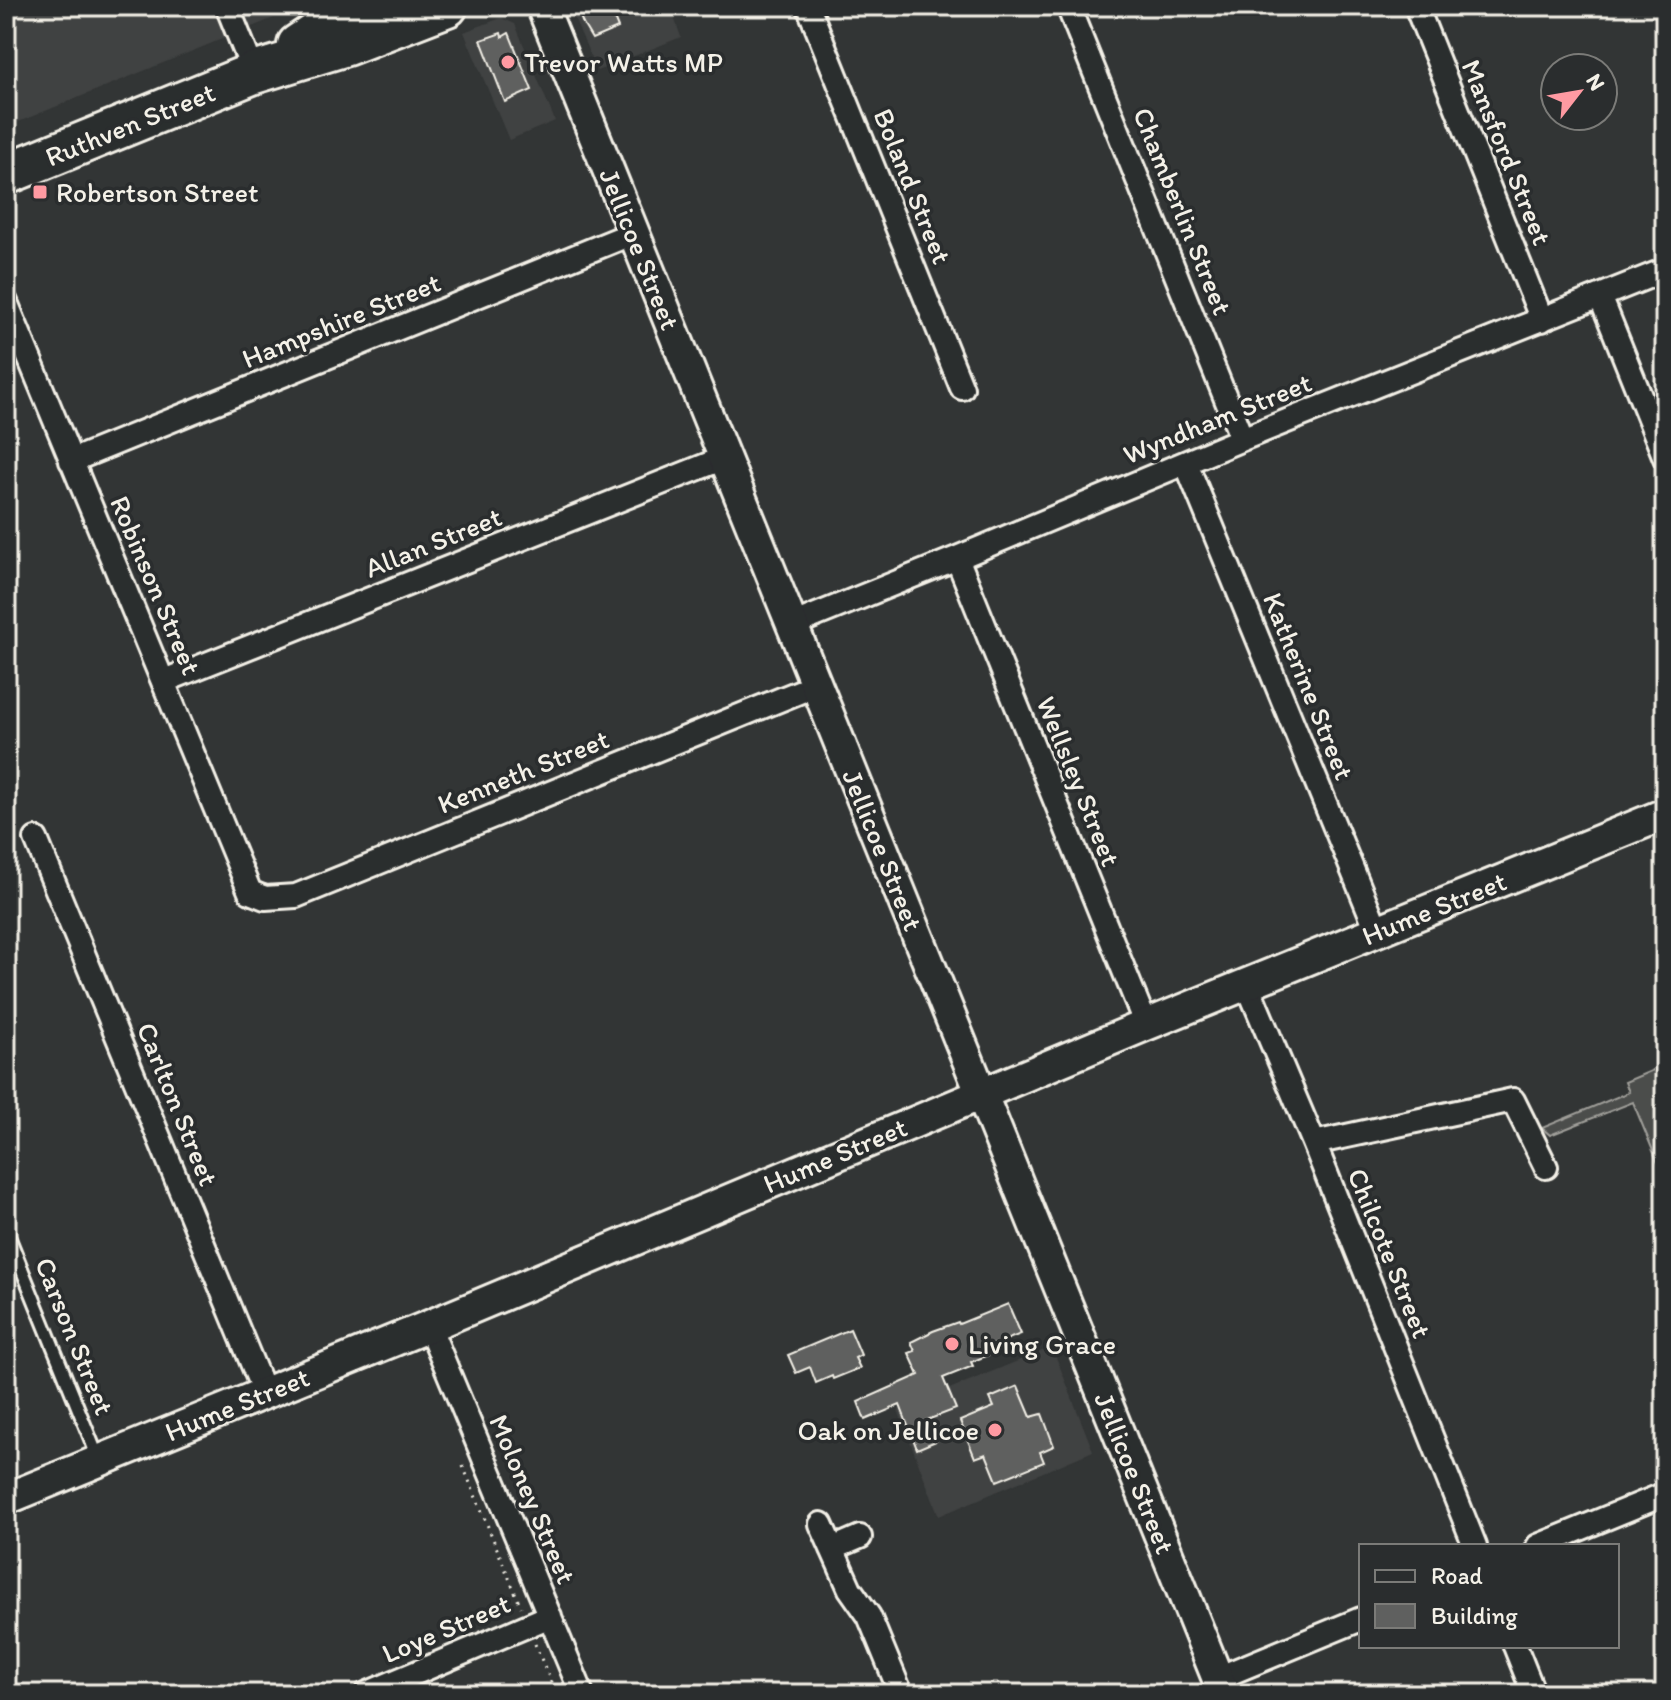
<svg xmlns="http://www.w3.org/2000/svg" width="1671" height="1700" font-family="Itim,sans-serif">
<rect width="100%" height="100%" fill="#323535"/>
<filter id="ink" filterUnits="userSpaceOnUse"><feTurbulence type="fractalNoise" baseFrequency=".0125" numOctaves="2"/><feDisplacementMap in="SourceGraphic" scale="16" xChannelSelector="R" yChannelSelector="G"/><feConvolveMatrix kernelMatrix="1 2 1 2 8 2 1 2 1" color-interpolation-filters="sRGB"/></filter>
<g filter="url(#ink)">
<path fill="#404242" d="M6,6H303L6,127Z
M569,6H670L681,37L597,71Z
M501,18L515,24L555,121L509,140L464,32Z
M1052,1347L1093,1451L939,1516L898,1410Z"/>
<path fill="#4b4d4c" stroke="#a09f9a" stroke-width="2" d="M1665,1065V1180L1633,1102L1550,1135L1542,1128L1629,1092L1625,1082Z"/>
<path fill="#5f605f" stroke="#f4f1e8" stroke-width="2" d="M576,6H609L618,28L592,39L583,24Z
M501,33L502,37L509,33L532,90L505,102L481,40Z
M1008,1304L1021,1334L988,1347L991,1354L971,1362L973,1366L943,1378L956,1409L927,1420L936,1441L917,1449L900,1405L865,1420L858,1402L919,1375L909,1353L915,1351L911,1342L933,1331L958,1322L959,1324Z
M850,1329L861,1355L855,1358L860,1368L833,1379L832,1376L816,1383L810,1367L796,1373L788,1355Z
M1018,1386L1031,1417L1042,1414L1054,1446L1040,1452L1044,1462L997,1481L986,1454L975,1458L960,1421L994,1407L990,1398Z"/>
<g fill="none" stroke-linecap="round" stroke-linejoin="round">
<g stroke="#f4f1e8" stroke-width="17">
<path id="lane" d="M6,1230L99,1460"/>
</g>
<g stroke="#f4f1e8" stroke-width="28">
<path id="street" d="M227,6L254,73
M808,6L962,388
M1068,6L1242,439
M1416,6L1542,320
M1600,296L1665,458
M6,302L250,892L265,898L296,896L816,685
M71,461L633,233
M1186,463L1377,930
M957,558L1146,1025
M792,625L957,558L1242,439L1665,270
M164,681L724,458
M36,839L264,1392
M1247,984L1314,1143L1475,1546
M1314,1143L1513,1100L1546,1167
M429,1326L582,1694
M821,1524L850,1589L869,1616L901,1694
M1538,1546L1665,1494
M832,1549L860,1537
M1515,1646L1534,1694
M1218,1678L1361,1619
M366,1694L550,1616"/>
</g>
<g stroke="#f4f1e8" stroke-width="36">
<path id="secondary" d="M542,6L1224,1694
M6,1499L429,1326L1146,1025L1665,814"/>
</g>
<g stroke="#f4f1e8" stroke-width="46">
<path id="highway" d="M298,45L335,20L364,6
M6,174L254,73L346,45L447,6"/>
</g>
<path stroke="#f4f1e8" stroke-width="3" stroke-dasharray="2 6" stroke-linecap="butt" d="M463,1466L521,1607
M535,1644L556,1694
M1191,1684L1195,1694"/>
<use href="#lane" stroke="#2a2d2e" stroke-width="11"/>
<use href="#street" stroke="#2a2d2e" stroke-width="22"/>
<use href="#secondary" stroke="#2a2d2e" stroke-width="30"/>
<use href="#highway" stroke="#2a2d2e" stroke-width="40"/>
</g>
</g>
<g fill="#ff9aa2" stroke="#2a2d2e" stroke-width="3">
<circle cx="508" cy="62" r="8"/>
<rect x="32" y="184" width="16" height="16" rx="4"/>
<circle cx="952" cy="1344" r="8"/>
<circle cx="995" cy="1430" r="8"/>
</g>
<g text-anchor="middle" stroke-width="7" stroke-linejoin="round" paint-order="stroke">
<g font-size="28" fill="#f4f1e8" stroke="#2a2d2e" text-anchor="start">
<text x="524" y="72">Trevor Watts MP</text>
<text x="56" y="202">Robertson Street</text>
<text x="968" y="1354">Living Grace</text>
<text x="979" y="1440" text-anchor="end">Oak on Jellicoe</text>
</g>
<g font-size="28" fill="#f4f1e8" stroke="#2a2d2e">
<text transform="translate(130 124) rotate(-22)" y="10">Ruthven Street</text>
<text transform="translate(1507 152) rotate(68)" y="10">Mansford Street</text>
<text transform="translate(913 186) rotate(68)" y="10">Boland Street</text>
<text transform="translate(1183 211) rotate(68)" y="10">Chamberlin Street</text>
<text transform="translate(640 249) rotate(68)" y="10">Jellicoe Street</text>
<text transform="translate(341 320) rotate(-22)" y="10">Hampshire Street</text>
<text transform="translate(1217 418) rotate(-22)" y="10">Wyndham Street</text>
<text transform="translate(433 542) rotate(-22)" y="10">Allan Street</text>
<text transform="translate(156 585) rotate(67)" y="10">Robinson Street</text>
<text transform="translate(1309 686) rotate(68)" y="10">Katherine Street</text>
<text transform="translate(523 771) rotate(-22)" y="10">Kenneth Street</text>
<text transform="translate(1079 781) rotate(68)" y="10">Wellsley Street</text>
<text transform="translate(883 850) rotate(68)" y="10">Jellicoe Street</text>
<text transform="translate(1434 908) rotate(-22)" y="10">Hume Street</text>
<text transform="translate(178 1104) rotate(68)" y="10">Carlton Street</text>
<text transform="translate(835 1155) rotate(-23)" y="10">Hume Street</text>
<text transform="translate(1390 1253) rotate(68)" y="10">Chilcote Street</text>
<text transform="translate(75 1336) rotate(68)" y="10">Carson Street</text>
<text transform="translate(237 1404) rotate(-22)" y="10">Hume Street</text>
<text transform="translate(1135 1473) rotate(68)" y="10">Jellicoe Street</text>
<text transform="translate(533 1499) rotate(67)" y="10">Moloney Street</text>
<text transform="translate(446 1628) rotate(-23)" y="10">Loye Street</text>
</g>
</g>
<rect width="1671" height="1700" fill="none" stroke="#2a2d2e" stroke-width="32"/>
<rect x="16" y="16" width="1639" height="1668" fill="none" stroke="#f4f1e8" stroke-width="3" filter="url(#ink)"/>
<rect x="1359" y="1544" width="260" height="104" fill="#2a2d2e" stroke="#7b7b78" stroke-width="2"/>
<rect x="1375" y="1570" width="40" height="12" fill="#2a2d2e" stroke="#7b7b78" stroke-width="2"/>
<text x="1431" y="1584" font-size="24" fill="#f4f1e8">Road</text>
<rect x="1375" y="1604" width="40" height="24" fill="#5f605f" stroke="#7b7b78" stroke-width="2"/>
<text x="1431" y="1624" font-size="24" fill="#f4f1e8">Building</text>
<g transform="translate(1579 92) rotate(59)"><circle r="38" fill="#2a2d2e" stroke="#7b7b78" stroke-width="2"/>
<path d="M0-6L14 30L0 20L-14 30Z" fill="#ff9aa2"/>
<text y="-12" font-size="22" font-weight="bold" text-anchor="middle" fill="#f4f1e8">N</text>
</g>
</svg>
